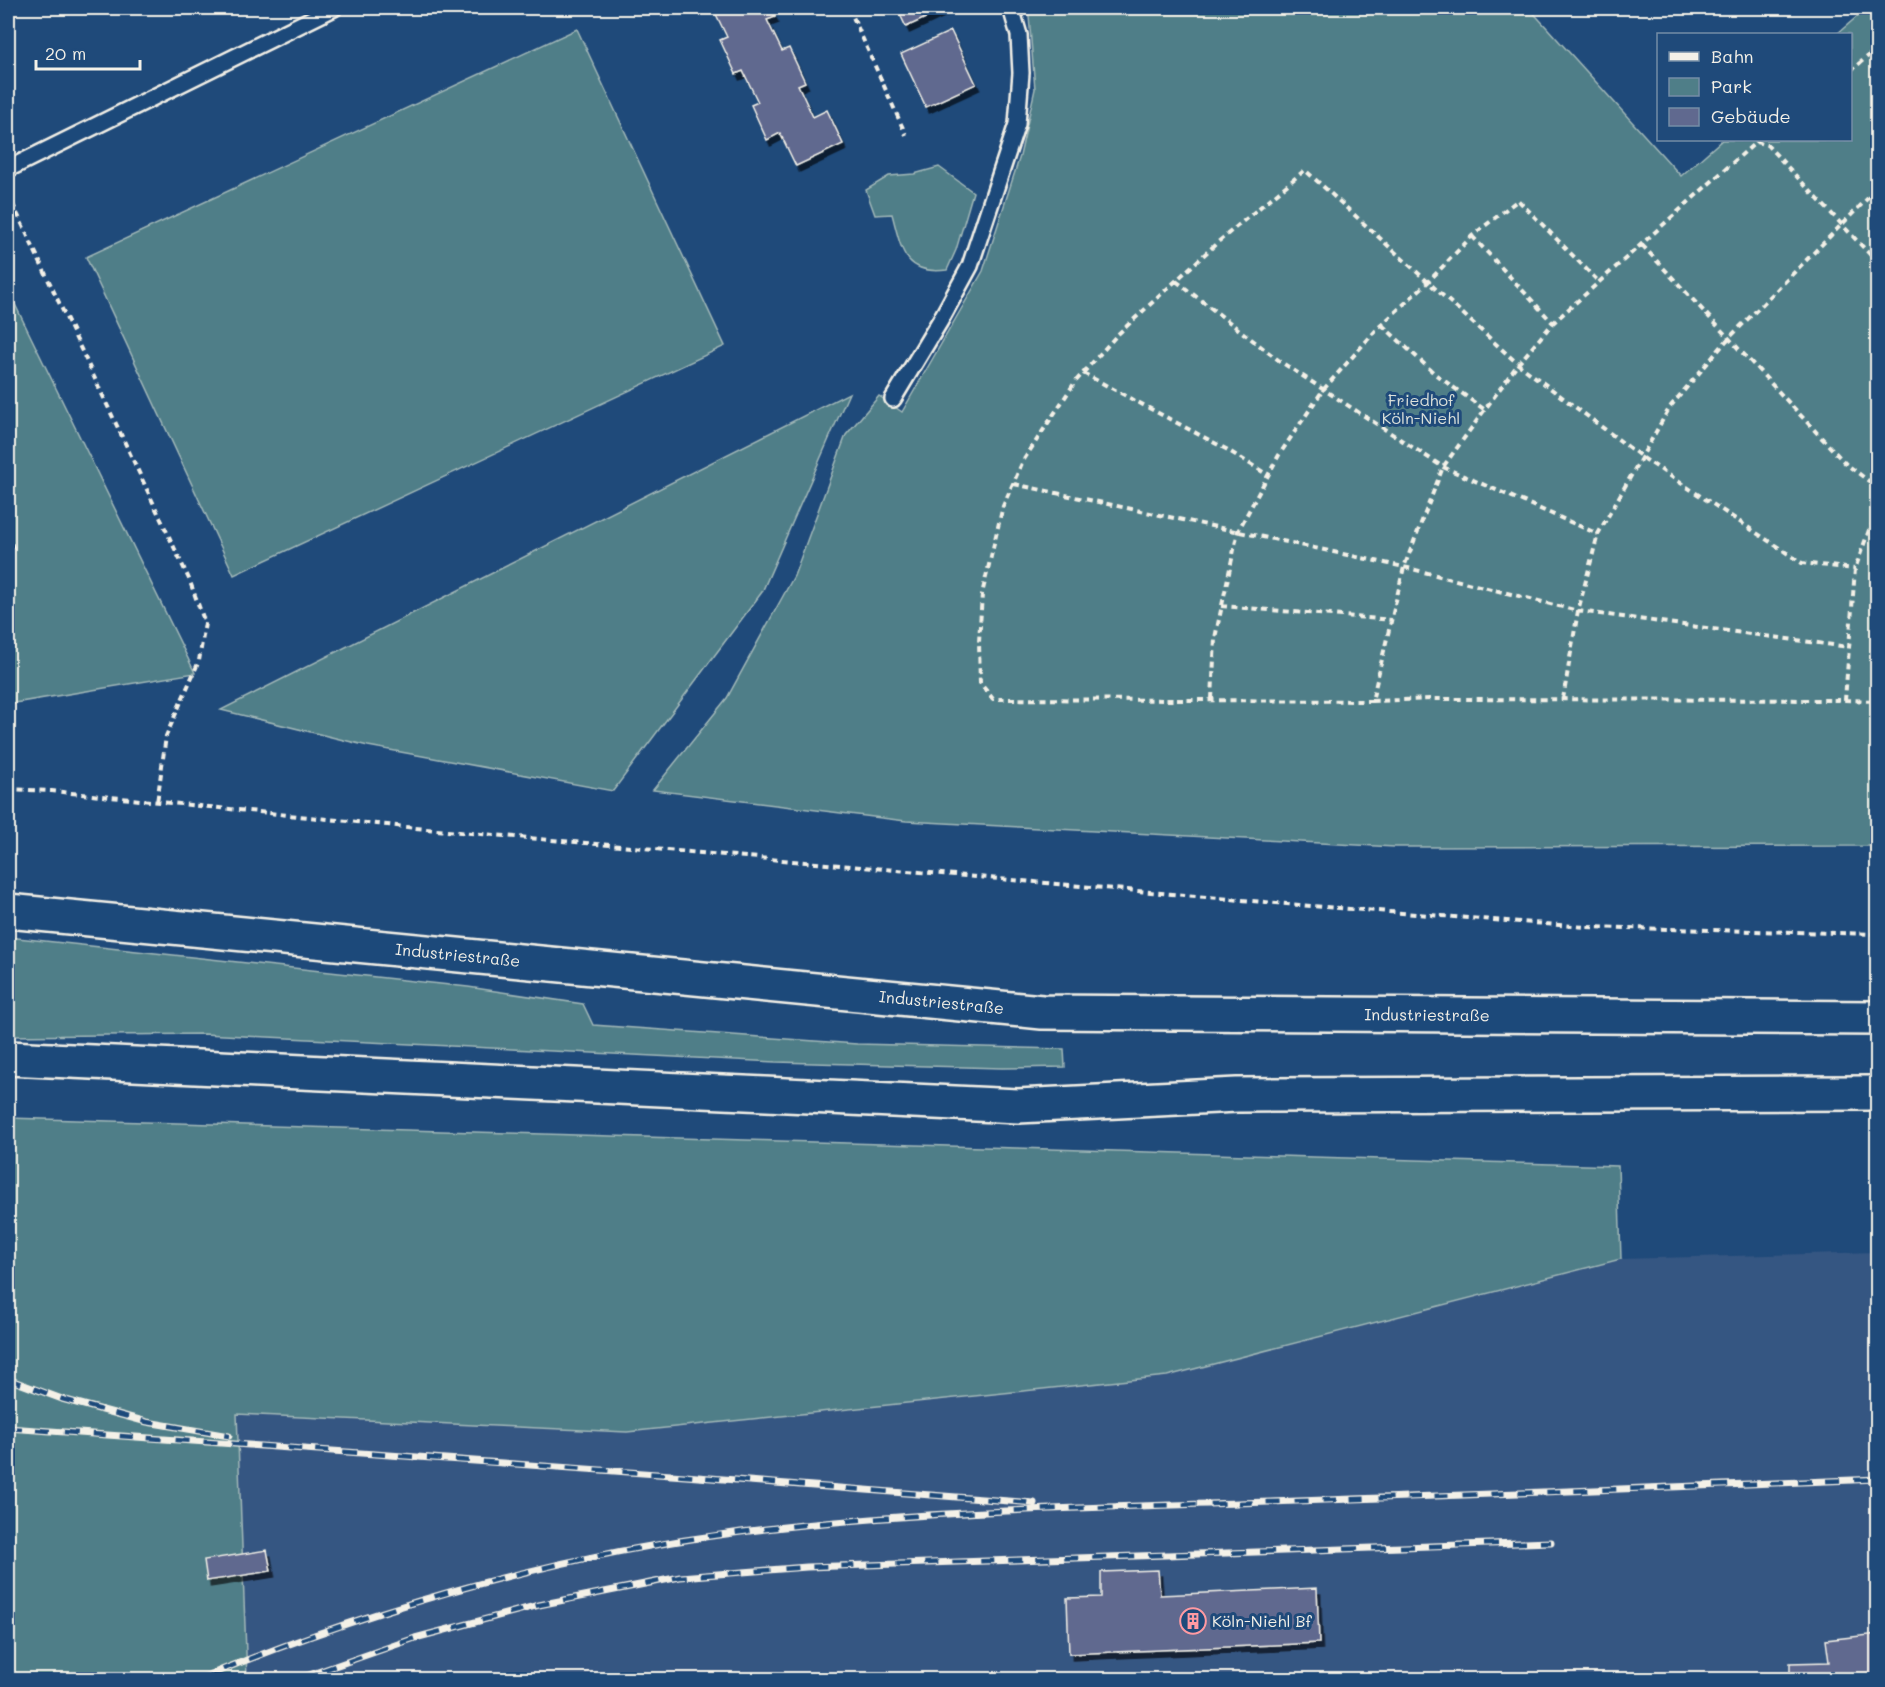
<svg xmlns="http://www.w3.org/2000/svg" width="1885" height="1687" font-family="Mali,sans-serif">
<defs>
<filter id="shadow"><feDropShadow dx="3.5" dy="6" stdDeviation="0" flood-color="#0009"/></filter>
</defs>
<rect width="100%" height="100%" fill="#1f4a7a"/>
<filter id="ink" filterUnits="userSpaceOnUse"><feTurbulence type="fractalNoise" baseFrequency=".0167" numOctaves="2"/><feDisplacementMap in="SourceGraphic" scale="12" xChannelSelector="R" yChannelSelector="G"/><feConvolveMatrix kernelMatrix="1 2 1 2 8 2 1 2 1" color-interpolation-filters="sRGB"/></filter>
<g filter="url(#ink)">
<path fill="#365682" d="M1877,1252V1679H247L237,1414L627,1432L1167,1376L1621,1259Z"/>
<path fill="#4f7e88" stroke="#a2b8b8" stroke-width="1.5" d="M1025,8H1529L1681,176L1722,140H1850V34H1837L1867,8H1877V846L1395,847L906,821L653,790L727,698L794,576L846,435L879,396L902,412L983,271L1020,156L1035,89L1029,16Z
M577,29L725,346L234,575L86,257Z
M939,167L973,192L956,250L947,270C903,276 901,247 892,214L875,215L866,190L889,176L914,174Z
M8,290L195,673L8,704Z
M849,393L762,592L613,791L368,746L221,710Z
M8,937L468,987L583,1004L593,1025L857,1044L1064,1049L1065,1067L1002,1068L776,1062L204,1034L8,1036Z
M8,1118L1618,1166L1621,1259L1167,1376L627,1432L237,1414L247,1679L8,1680Z"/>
<path fill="#60698f" stroke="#f4f1e8" stroke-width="1.5" filter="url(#shadow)" d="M713,8H770L775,17L767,20L782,51L789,48L805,82L798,85L813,117L827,110L843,144L796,166L780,133L767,140L751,105L758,102L743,71L736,74L720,40L727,37Z
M897,8H947L906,27Z
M951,31L976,84L926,107L901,54Z
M267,1550L271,1571L207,1581L204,1560Z
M1158,1570L1160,1595L1317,1588L1319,1643L1069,1654L1067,1598L1101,1597V1572Z
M1878,1634V1680H1790V1663L1829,1662L1826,1640Z"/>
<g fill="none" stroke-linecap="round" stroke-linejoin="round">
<g stroke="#f4f1e8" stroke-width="20">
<path id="lane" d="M8,169L334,8
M893,399L940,321L970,266L1017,124L1021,73L1019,35L1011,8"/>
</g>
<g stroke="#f4f1e8" stroke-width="38">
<g id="highway">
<path id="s1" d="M8,911L1042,1012L1878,1018"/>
<path d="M8,1058L1018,1106L1237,1095L1878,1093"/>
</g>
</g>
<path stroke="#f4f1e8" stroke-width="4" stroke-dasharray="6 4.5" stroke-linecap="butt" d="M849,8L906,135
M1850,71L1878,48
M8,194L189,579L205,623L199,661L166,736L157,803
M1472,236L1553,323
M1642,245L1846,464L1878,488
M1878,263L1767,145L1756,142L1553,323L1518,364L1443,467L1404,567L1372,701L1433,699L1845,700L1855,569L1869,530L1878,515
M1176,281L1281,362L1443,467L1598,534
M1382,325L1435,374L1485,410
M1083,373L1226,449L1268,475
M1014,484L1404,567L1578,611L1848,647
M8,534L13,547L8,550
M1221,606L1392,620
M1212,699L1215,638L1238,531L1279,455L1323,390L1378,328L1428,282L1472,236L1518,200L1599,282
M1563,699L1578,611L1598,534L1670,407L1728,339L1878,188
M1845,700L1878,701
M1372,701L993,699L980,683L979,642L982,594L1003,506L1023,461L1075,382L1117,335L1218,242L1305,170L1518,364L1643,458L1802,563L1855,569
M8,789L52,791L436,830L1299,905L1585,927L1878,934"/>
<use href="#lane" stroke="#1f4a7a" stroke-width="15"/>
<use href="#highway" stroke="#1f4a7a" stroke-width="33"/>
<g stroke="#f4f1e8" stroke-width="7">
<path id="rail" d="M8,1379L62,1399L147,1422L229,1436
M8,1428L685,1476L1034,1503
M197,1680C371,1608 554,1556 741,1532C916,1510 1094,1508 1270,1502C1473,1495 1675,1487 1878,1479
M295,1680L415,1638L539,1605L680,1577L807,1567L1551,1542"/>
</g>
<use href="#rail" stroke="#1f4a7a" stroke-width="4.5" stroke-dasharray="14" stroke-linecap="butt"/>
</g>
</g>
<defs>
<g id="building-ring" transform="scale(1.35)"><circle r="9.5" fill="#1f4a7a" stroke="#ff9aa2" stroke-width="1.5"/><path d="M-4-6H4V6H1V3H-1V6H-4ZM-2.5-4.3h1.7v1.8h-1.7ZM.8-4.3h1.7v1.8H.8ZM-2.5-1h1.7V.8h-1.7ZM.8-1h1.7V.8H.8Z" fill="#ff9aa2"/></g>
</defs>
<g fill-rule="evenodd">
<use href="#building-ring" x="1193" y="1621"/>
</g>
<g text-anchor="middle" stroke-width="6" stroke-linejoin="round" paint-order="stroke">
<g font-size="16" fill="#dbe0da" stroke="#1f4a7a">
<text x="1421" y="406">Friedhof<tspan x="1421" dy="18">Köln-Niehl</tspan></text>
</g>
<g font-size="16" fill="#f4f1e8" stroke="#1f4a7a">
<text dy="6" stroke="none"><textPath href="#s1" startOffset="452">Industriestraße</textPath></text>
<text dy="6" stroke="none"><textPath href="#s1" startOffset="938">Industriestraße</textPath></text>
<text dy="6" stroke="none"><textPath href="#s1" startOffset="1424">Industriestraße</textPath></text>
</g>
<g font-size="16" fill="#f4f1e8" stroke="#1f4a7a" text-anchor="start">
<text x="1212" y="1627">Köln-Niehl Bf</text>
</g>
</g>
<rect width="1885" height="1687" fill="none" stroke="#1f4a7a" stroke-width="30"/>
<rect x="15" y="15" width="1855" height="1657" fill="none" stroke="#f4f1e8" stroke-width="2" filter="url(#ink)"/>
<rect x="1657" y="33" width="195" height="108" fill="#1f4a7a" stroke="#748da6" stroke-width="1.5"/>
<rect x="1669" y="52" width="30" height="9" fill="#f4f1e8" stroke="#748da6" stroke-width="1.5"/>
<text x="1711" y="63" font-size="18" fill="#f4f1e8">Bahn</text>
<rect x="1669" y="78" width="30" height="18" fill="#4f7e88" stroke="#748da6" stroke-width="1.5"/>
<text x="1711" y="93" font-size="18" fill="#f4f1e8">Park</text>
<rect x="1669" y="108" width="30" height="18" fill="#60698f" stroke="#748da6" stroke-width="1.5"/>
<text x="1711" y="123" font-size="18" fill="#f4f1e8">Gebäude</text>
<path d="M36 60v9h104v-9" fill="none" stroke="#f4f1e8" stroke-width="3"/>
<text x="45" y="60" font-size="18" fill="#f4f1e8" stroke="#1f4a7a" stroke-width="4.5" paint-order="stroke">20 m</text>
</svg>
